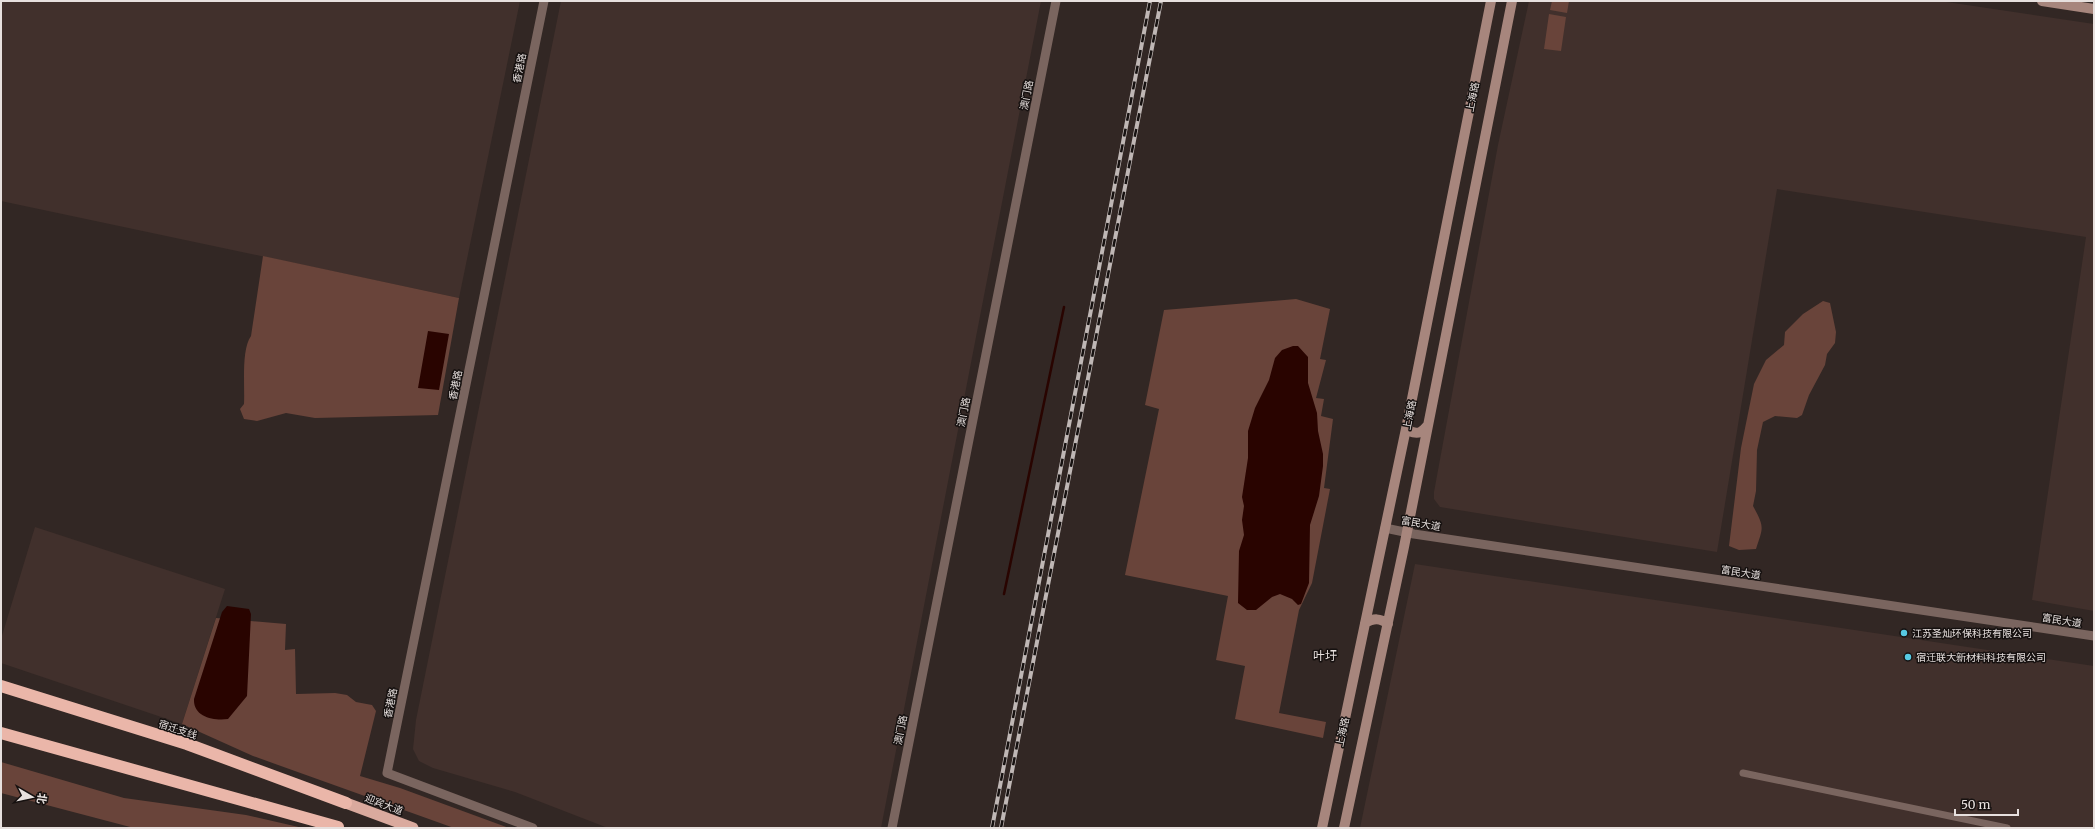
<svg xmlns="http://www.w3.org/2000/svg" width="2095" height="829" font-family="Merriweather,'Noto Sans SC',serif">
<rect width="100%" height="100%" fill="#322724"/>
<path fill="#41302c" d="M1,1H520L459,298L1,201Z
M561,1H1041L881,828H608L515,792L433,768L419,761L413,749L416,720Z
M1529,1H1940L2094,24V611L2032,600L2086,237L1777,189L1717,552L1440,507L1434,499V492L1498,145Z
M35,527L225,589L182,724L1,663V639Z
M1415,564L2094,666V828H1360Z"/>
<path fill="#69443a" d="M1552,1H1569L1567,13L1550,10Z
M1549,14L1566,17L1561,51L1544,49Z
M263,256L459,298L438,415L315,418L286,413L257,421L244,419L240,409L244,404C245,386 241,350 251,336Z
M1296,299L1330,309L1320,359L1326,360L1316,398L1324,399L1321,416L1333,419L1324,488L1330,489L1312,583L1299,610L1279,713L1326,722L1323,738L1235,719L1245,666L1216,660L1228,596L1125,575L1159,409L1145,405L1164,310Z
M1823,301L1830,303L1836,332L1835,343L1827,354L1825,365L1809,395L1802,415L1797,418L1775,416L1763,422L1757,450L1756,491L1753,506C1765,528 1763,527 1756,549L1739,550L1729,546L1741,448L1754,384L1766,360L1784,345L1785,332L1803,314Z
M216,618L286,624L285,650L295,649L296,694L335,693L347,695L356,702L372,705L376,711L360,776L400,788L509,828H454L253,756L182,724Z
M1,762L124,798L246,815L303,828H134L1,793Z"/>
<path fill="#290400" d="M428,331L449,334L439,390L418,388Z
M1293,346H1298L1308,357V383L1317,413L1318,431L1323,454V466L1319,496L1310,525L1309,583L1301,604L1298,605L1292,599L1280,594L1272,597L1256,610H1247L1238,603L1239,551L1244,535L1242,520L1244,506L1242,497L1248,458V431L1255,408L1269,380L1275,358L1282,350Z
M227,606L249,609L251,614L247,696L228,719C214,721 193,717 194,699L222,612Z"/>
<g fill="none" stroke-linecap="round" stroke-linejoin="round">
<path stroke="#290400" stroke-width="2.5" d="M1004,594L1064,307"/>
<path stroke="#7a655f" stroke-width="7" d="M1743,773L2007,828"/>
<path stroke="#7a655f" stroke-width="9" d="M1385,528L1414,534L2094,636
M533,828L387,773L544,1
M892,828L1056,1"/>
<path stroke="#a7867d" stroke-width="10" d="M2042,1L2094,9
M1407,424L1409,431C1419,435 1422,432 1428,425
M1365,623C1374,618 1380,618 1388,624
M1322,828L1407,424L1491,1
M1344,828L1404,547L1512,1"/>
<path stroke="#daaa9e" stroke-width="11" d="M346,803L413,828"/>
<path stroke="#eab6a9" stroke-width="12" d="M1,686L187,744L346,803
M1,733L338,827"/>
<g stroke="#bfb7b5" stroke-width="4">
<path id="rail" d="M992,828L1150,1
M1001,828L1161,1"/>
</g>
<use href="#rail" stroke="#161110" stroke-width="2.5" stroke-dasharray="8" stroke-linecap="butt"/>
</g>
<g fill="#57c9e2" stroke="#161110" stroke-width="1.5">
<circle cx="1904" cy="633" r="4"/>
<circle cx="1908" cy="657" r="4"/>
</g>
<g text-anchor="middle" stroke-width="3" stroke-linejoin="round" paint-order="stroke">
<g font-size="10" fill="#e7e0de" stroke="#161110">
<text transform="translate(519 68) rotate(-79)" y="4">香港路</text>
<text transform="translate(1026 95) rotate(-79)" y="4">澳门路</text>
<text transform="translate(1472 97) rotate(-79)" y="4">上海路</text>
<text transform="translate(455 385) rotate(-79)" y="4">香港路</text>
<text transform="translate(963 412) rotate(-79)" y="4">澳门路</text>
<text transform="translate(1409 415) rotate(-79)" y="4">上海路</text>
<text transform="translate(1421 523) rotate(10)" y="4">富民大道</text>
<text transform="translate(1741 572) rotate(9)" y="4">富民大道</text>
<text transform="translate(2062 620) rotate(9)" y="4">富民大道</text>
<text transform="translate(390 703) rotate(-79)" y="4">香港路</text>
<text transform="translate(178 729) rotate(18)" y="4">宿迁支线</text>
<text transform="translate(900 730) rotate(-79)" y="4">澳门路</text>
<text transform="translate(1342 732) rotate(-78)" y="4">上海路</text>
<text transform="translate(384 804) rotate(21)" y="4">迎宾大道</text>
</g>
<g font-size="10" fill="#e7e0de" stroke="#161110" text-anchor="start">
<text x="1912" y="637">江苏圣灿环保科技有限公司</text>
<text x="1916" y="661">宿迁联大新材料科技有限公司</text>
</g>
<g font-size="12" fill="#e7e0de" stroke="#161110">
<text x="1325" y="660">叶圩</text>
</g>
</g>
<rect width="2095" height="829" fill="none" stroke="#e7e0de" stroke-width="4"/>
<g transform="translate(32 797) rotate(99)" stroke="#161110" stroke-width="3" paint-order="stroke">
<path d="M0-3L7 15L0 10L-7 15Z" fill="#e7e0de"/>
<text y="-6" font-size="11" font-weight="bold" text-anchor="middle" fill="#e7e0de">北</text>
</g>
<path d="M1955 809v6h63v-6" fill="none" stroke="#e7e0de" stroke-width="2"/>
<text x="1961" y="809" font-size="12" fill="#e7e0de" stroke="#161110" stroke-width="3" paint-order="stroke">50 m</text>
</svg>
